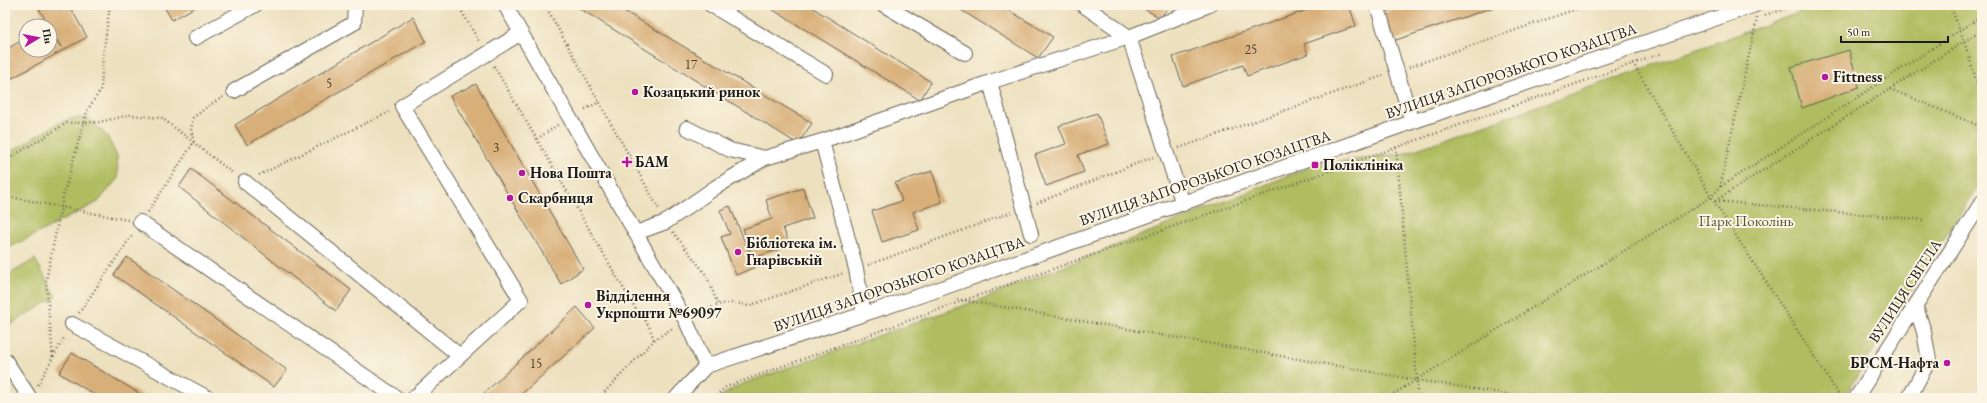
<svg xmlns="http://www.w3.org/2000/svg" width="1987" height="403" font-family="'EB Garamond',serif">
<rect width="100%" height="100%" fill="#fcf5e5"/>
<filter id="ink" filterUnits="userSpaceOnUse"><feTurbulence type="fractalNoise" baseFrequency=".025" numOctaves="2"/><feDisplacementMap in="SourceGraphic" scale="8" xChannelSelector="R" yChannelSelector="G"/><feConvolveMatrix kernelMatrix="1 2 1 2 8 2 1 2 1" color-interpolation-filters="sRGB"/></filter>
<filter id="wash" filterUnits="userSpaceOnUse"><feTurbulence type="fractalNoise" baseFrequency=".012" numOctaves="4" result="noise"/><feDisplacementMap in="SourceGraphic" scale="16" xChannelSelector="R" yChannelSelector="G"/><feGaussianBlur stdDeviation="0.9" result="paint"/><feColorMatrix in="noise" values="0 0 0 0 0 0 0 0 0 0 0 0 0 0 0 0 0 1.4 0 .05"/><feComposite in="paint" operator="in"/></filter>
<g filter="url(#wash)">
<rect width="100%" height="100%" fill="#ede0be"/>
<path fill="#afbc5e" stroke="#666c3d" d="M1821,5H1982V179L1843,398H718L742,384L996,294L1315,165L1406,153Z
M74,118H88L107,136L117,156L118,178L98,202L5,250V155L60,122Z
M35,259L56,297L5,328V277Z"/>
<g id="blocks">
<path fill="#d8af78" d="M37,5H69L87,37L5,82V50L26,38V50H50V31L61,47Z
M163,5H199L172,20Z
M574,5H614L812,123L798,144Z
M765,5H808L931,82L920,100Z
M953,5H1000L1053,37L1038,58Z
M1138,5H1170L1160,18Z
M1321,5H1349L1356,26L1304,44L1308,54L1247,76L1243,65L1183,86L1173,57Z
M1405,5H1500L1390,42L1380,14Z
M413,17L426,41L247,145L235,125Z
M1849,50L1859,87L1802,108L1791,67Z
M476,84L583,269L561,284L450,96Z
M1097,113L1109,144L1078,155L1084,172L1046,186L1035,155L1066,144L1059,126Z
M191,169L351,290L336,311L179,187Z
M932,171L942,202L913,212L919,230L882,242L872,211L902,201L895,183Z
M803,188L813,218L783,228L790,246L753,258L743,229L772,219L766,200Z
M730,206L755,267L736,275L721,237L730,234L720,210Z
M127,257L287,370L274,387L114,275Z
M577,307L595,328L517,398H479Z
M72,353L147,398H100L59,373Z"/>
</g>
</g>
<g filter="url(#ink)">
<use href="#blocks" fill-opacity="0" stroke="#656155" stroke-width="1"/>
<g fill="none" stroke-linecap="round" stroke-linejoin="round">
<g stroke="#656155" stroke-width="16">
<path id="minor" d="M505,5L686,321L706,366
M711,5L826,74
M884,5L965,53
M1083,5L1129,37L1209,5
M1377,5L1412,122
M195,38L255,5
M990,82L1031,234
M234,91L354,23L355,5
M687,128L730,150L765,158
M822,141L856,269L864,314
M245,182L460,356
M140,222L397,398
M636,233L666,222L716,187L765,158L822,141L990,82L1129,37L1183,204
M72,324L208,398
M5,360L30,398
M414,398L521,300L402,106L521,33
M676,398L706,366L931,292L1412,122L1755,5
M1856,398L1982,202
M1909,398L1929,360L1924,332L1916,307"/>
</g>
<path stroke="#656155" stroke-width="2.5" stroke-dasharray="1 3" stroke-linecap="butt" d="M458,5L480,43
M545,5L660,211
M1950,5L1964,41L1982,99
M1765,15L1798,5
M1633,63L1711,197L1841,398
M494,66L632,303L649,326L654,340
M1409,67L1588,5
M1890,89L1982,127
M585,109L600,102
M537,139L559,124
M1396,147L1417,380V398
M1179,148L1385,75
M5,161L67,123L99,122L130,115L162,118L234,174
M259,175L389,112
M1720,187L1757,18
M5,196L128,220
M1715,201L1982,30
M1715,201L1926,220
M1037,203L1153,157
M148,212L194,142L191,131L193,118L207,107L223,97
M673,232L707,276L718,305
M868,265L1012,212
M957,299L1417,380L1532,398
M79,313L133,234
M697,314C717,305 727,299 748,306L844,273
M53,357L46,281L63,197L87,111L101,89L103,56L110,5
M38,385L65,336
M599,398L654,340L673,328
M713,398L726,387L965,300L1663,53
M1387,398L1711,197L1720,187L1982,16"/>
<use href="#minor" stroke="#fff" stroke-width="14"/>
</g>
</g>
<g fill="#b5179e" stroke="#fcf5e5" stroke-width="1.5">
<circle cx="1825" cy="77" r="4"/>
<circle cx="635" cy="92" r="4"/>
<path d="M625 156h4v4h4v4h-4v4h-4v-4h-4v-4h4z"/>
<rect x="1311" y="161" width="8" height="8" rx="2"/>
<circle cx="522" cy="173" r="4"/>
<circle cx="510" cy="198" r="4"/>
<circle cx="738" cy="252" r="4"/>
<circle cx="588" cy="305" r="4"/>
<circle cx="1947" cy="363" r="4"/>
</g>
<g text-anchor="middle" stroke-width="4" stroke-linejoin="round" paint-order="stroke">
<g font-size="13" fill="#4b4133">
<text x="1251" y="54">25</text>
<text x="691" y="69">17</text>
<text x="329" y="88">5</text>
<text x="496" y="152">3</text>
<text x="536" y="368">15</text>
</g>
<g font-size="15" fill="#1c1c1c" stroke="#fcf5e5">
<text transform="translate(1511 71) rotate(-19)" y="5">ВУЛИЦЯ ЗАПОРОЗЬКОГО КОЗАЦТВА</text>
<text transform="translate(1205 178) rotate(-19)" y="5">ВУЛИЦЯ ЗАПОРОЗЬКОГО КОЗАЦТВА</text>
<text transform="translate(899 284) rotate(-19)" y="5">ВУЛИЦЯ ЗАПОРОЗЬКОГО КОЗАЦТВА</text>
<text transform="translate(1905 291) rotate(-57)" y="5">ВУЛИЦЯ СВІТЛА</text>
</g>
<g font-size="15" font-weight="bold" fill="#1c1c1c" stroke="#fcf5e5" text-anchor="start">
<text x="1833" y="82">Fittness</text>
<text x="643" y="97">Козацький ринок</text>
<text x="635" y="167">БАМ</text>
<text x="1323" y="170">Поліклініка</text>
<text x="530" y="178">Нова Пошта</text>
<text x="518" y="203">Скарбниця</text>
<text x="746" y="248">Бібліотека ім.<tspan x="746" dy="17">Гнарівській</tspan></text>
<text x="596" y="301">Відділення<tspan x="596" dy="17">Укрпошти №69097</tspan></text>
<text x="1939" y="368" text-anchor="end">БРСМ-Нафта</text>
</g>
<g font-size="15" fill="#4f5433" stroke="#fcf5e5">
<text x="1746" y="226">Парк Поколінь</text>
</g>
</g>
<rect width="1987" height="403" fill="none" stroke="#fcf5e5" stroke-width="20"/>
<g transform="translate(38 38) rotate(80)"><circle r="19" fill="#fcf5e5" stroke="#a29e95"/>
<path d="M0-3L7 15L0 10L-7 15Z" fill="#b5179e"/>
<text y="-6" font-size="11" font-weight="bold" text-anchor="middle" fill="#1c1c1c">Пн</text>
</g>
<path d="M1841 36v6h107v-6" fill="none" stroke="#1c1c1c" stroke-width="2"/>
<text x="1847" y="36" font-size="12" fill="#1c1c1c" stroke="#fcf5e5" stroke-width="3" paint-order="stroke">50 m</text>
</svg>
